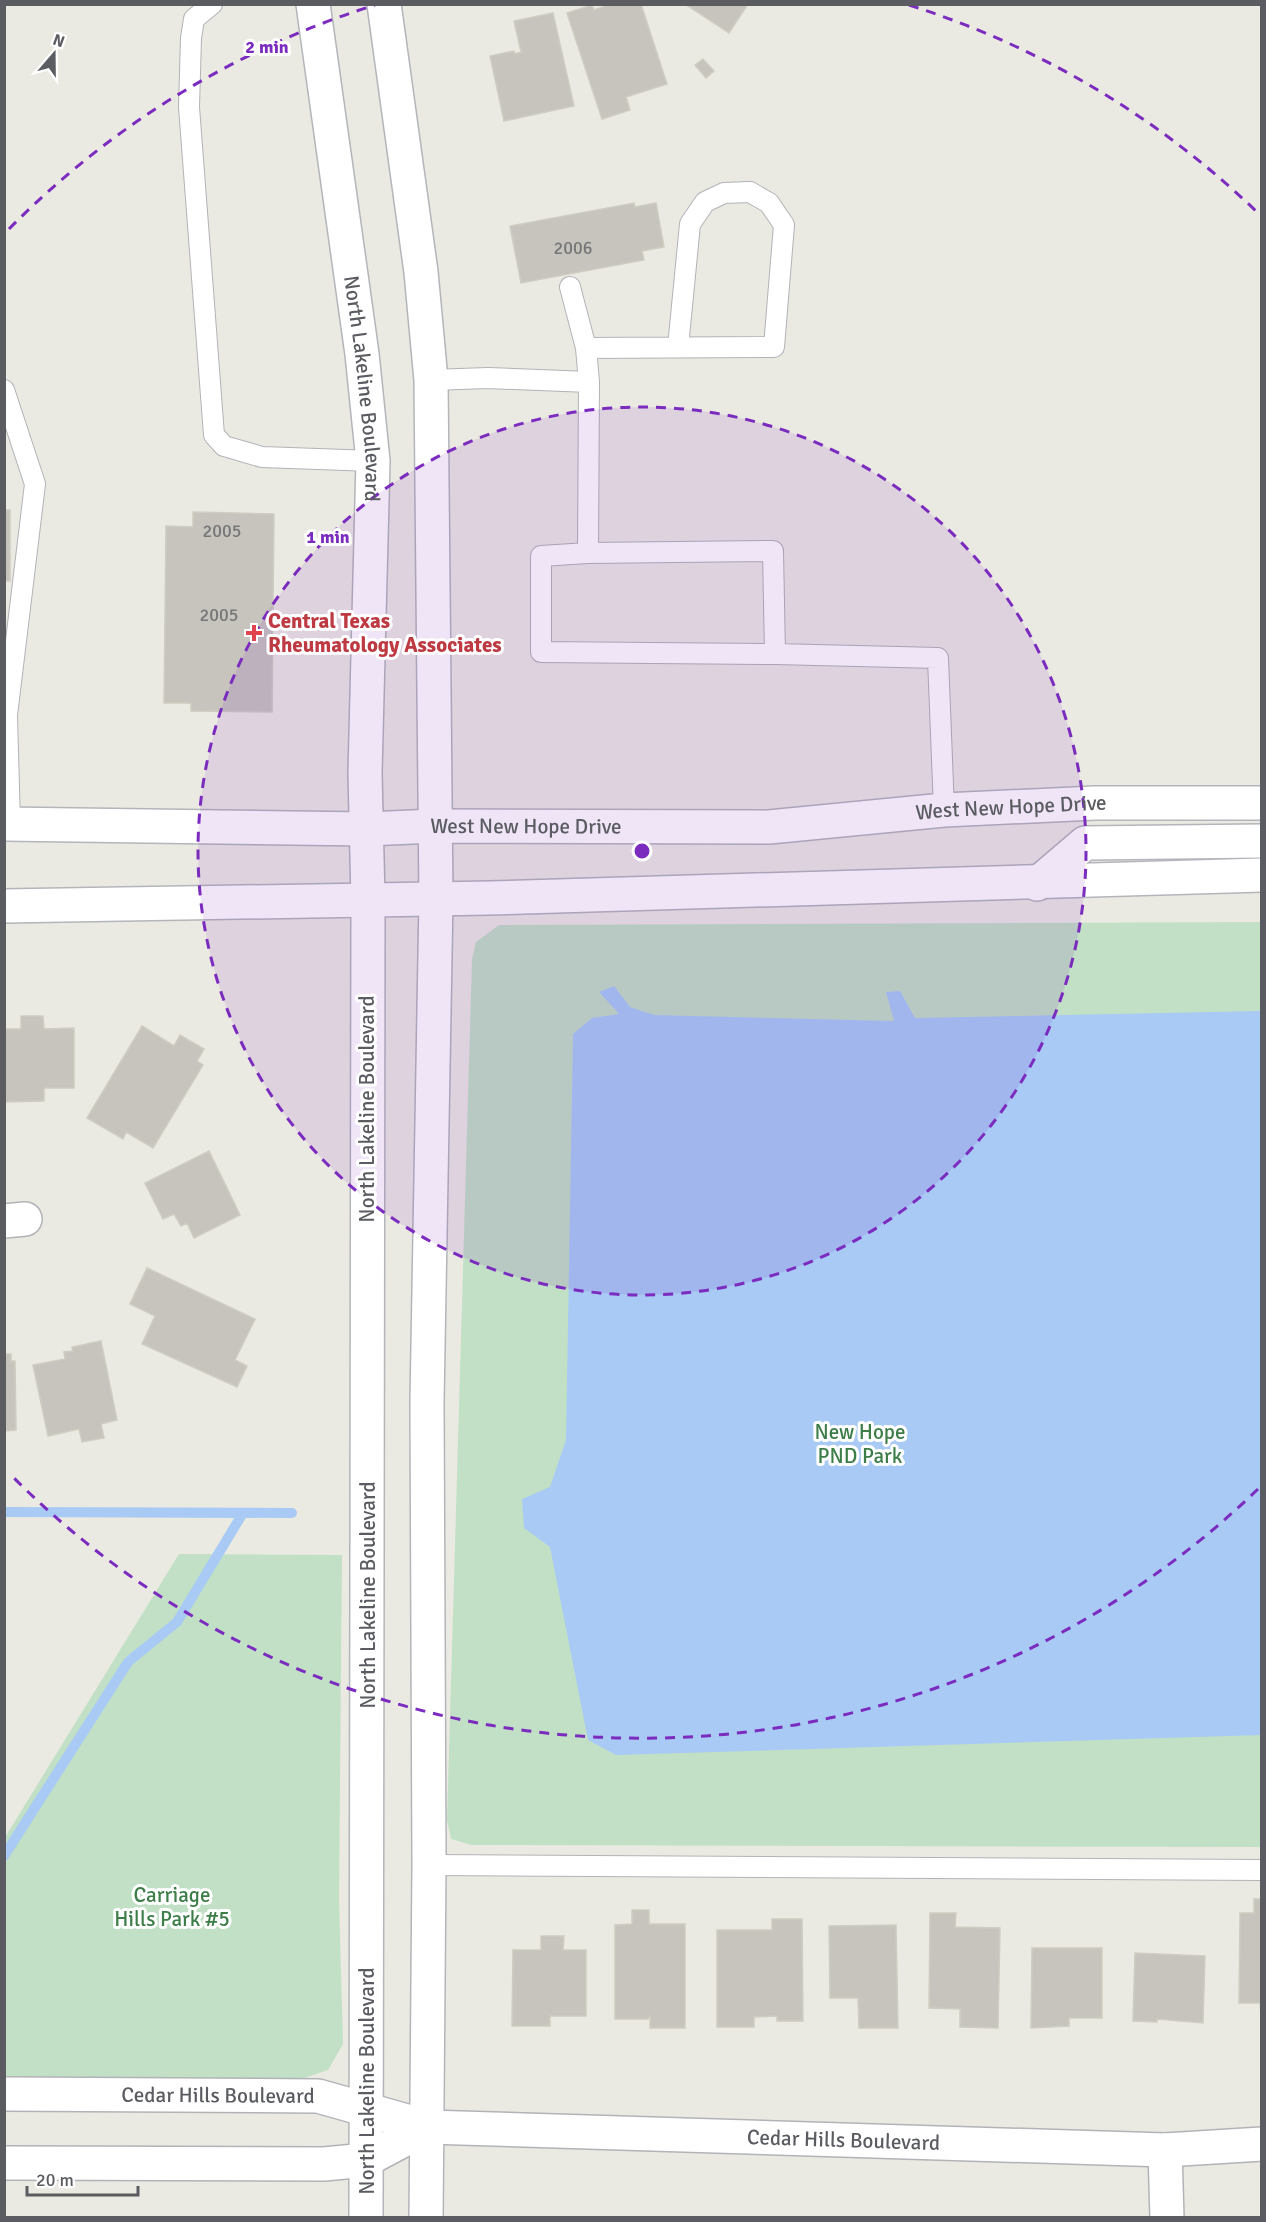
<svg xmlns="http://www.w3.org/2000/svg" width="1266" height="2222" font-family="Signika,sans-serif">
<rect width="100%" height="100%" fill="#ebeae2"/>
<path fill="#c1e0c5" d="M1261,922V1847L471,1845L451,1839L447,1820L472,959L476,942L499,925Z
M179,1554L342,1555L339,1899L343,2044L328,2070L298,2080L5,2083L4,1839Z"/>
<path fill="#a8caf5" d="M614,986L630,1007L654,1015L894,1021L886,992L900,991L915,1018L1261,1011V1735L616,1755L588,1740L550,1547L524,1528L522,1499L550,1487L566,1440L573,1034L592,1018L619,1014L599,992Z"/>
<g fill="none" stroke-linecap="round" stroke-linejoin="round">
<path stroke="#a8caf5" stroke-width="10" d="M4,1512L292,1513
M4,1856L128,1662L177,1622L243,1513"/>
</g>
<path fill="#c7c4be" stroke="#cfcdc1" stroke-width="1.5" d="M612,4H641L667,84L626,97L630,110L602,119L567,13L592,5L594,10Z
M685,4H748L729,33Z
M553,13L574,106L504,121L490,56L514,51L515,54L521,52L514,21Z
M703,59L714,71L706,78L695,65Z
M634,203L635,207L656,203L664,247L642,251L644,260L521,283L510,226Z
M4,510H10V581H4Z
M193,512L274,514L272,712L191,711V703H164L166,526L193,527Z
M21,1016H43L44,1029L74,1028V1088H44V1101L4,1102V1029H21Z
M142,1026L174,1046L180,1035L204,1049L197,1061L203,1065L153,1148L126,1132L123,1139L87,1118Z
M209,1151L240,1215L194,1238L187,1223L181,1226L174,1214L163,1219L145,1183Z
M147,1268L255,1319L235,1360L247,1366L237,1387L142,1344L155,1316L130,1304Z
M101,1341L117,1420L101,1424L104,1438L82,1442L79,1429L48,1436L33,1365L65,1359L64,1352L73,1351L72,1347Z
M4,1354H11V1361H15L16,1430L4,1431Z
M1254,1899H1262V2026L1260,2003H1239L1240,1913H1254Z
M632,1910H649V1924H685V2028H650V2015L648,2019H615V1925L632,1924Z
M930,1913H956L955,1927L1000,1928L998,2028L960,2027V2009L929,2008Z
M772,1919H802L803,2021H777V2016L754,2017V2027H717V1930H772Z
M896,1925L898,2028H859L858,1998H830L829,1926Z
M541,1936H564L563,1950H586V2016H550V2026H512L513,1950H541Z
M1032,1948H1102V2018H1069V2026L1031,2028Z
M1135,1953L1205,1956L1203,2023L1157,2019V2022L1133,2021Z"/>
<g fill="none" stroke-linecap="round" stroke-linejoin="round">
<g stroke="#b2b3b8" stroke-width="22">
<path id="service" d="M212,4L194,19L191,38L189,107L214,435L224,446L262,457L373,461
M570,287L586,348L589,382
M586,348L774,347L784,225L769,203L750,192L724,193L705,202L690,224L678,347
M431,380L488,378L589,382L588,553L773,551L775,654L938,658L944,810
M4,390L35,484L7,715L10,824
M588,553L541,556V652L775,654
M429,1865L1262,1870"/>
</g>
<g stroke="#b2b3b8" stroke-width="36">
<path id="minor" d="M4,1221L25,1219
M1165,2150L1167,2218"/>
</g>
<g stroke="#b2b3b8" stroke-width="36">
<g id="tertiary">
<path id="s1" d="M4,2094L318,2096L428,2127L1165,2150L1262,2144"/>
<path d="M4,2163L324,2164L366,2160L428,2127"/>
</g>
</g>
<g stroke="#b3b5bb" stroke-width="36">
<g id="secondary">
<path id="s2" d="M313,4L362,354L373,461L365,773L368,900L366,2218"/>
<path d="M384,4L421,272L431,380L436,899L427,1402L429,1865L426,2218"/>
<path id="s3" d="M4,824L367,829L435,826L769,827L944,810L1095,803H1262"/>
<path d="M1037,884L1085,843L1262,841"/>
<path d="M4,906L490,898L1262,875"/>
</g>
</g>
<use href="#service" stroke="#fff" stroke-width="20"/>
<use href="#minor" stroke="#fff" stroke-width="33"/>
<use href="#tertiary" stroke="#fff" stroke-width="33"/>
<use href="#secondary" stroke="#fff" stroke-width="33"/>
</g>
<circle cx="642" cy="851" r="444" fill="#7b2cbf" fill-opacity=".12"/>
<g fill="none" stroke="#7b2cbf" stroke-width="3" stroke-dasharray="10 8">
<circle cx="642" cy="851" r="444"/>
<path d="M1258 1489A887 887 0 0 1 9 1473M9 229A887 887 0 0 1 375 5M909 5A887 887 0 0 1 1258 213"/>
</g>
<path fill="#e0444e" stroke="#fff" stroke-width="2" d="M251 624h6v6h6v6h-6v6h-6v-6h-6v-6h6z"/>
<g text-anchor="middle" stroke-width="6" stroke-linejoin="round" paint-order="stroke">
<g font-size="18" fill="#757678">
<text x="573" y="254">2006</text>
<text x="222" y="537">2005</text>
<text x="219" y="621">2005</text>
</g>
<g font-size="21" fill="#5a5c61" stroke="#fff">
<text dy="7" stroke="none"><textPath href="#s2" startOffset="388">North Lakeline Boulevard</textPath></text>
<text dy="7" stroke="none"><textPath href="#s3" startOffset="1008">West New Hope Drive</textPath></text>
<text dy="7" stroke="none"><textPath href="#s3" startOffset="522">West New Hope Drive</textPath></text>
<text transform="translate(367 1109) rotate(-90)" y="7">North Lakeline Boulevard</text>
<text transform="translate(368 1595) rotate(-90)" y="7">North Lakeline Boulevard</text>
<text transform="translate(367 2081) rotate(-90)" y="7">North Lakeline Boulevard</text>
<text dy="7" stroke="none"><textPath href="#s1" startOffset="214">Cedar Hills Boulevard</textPath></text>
<text dy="7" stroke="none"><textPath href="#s1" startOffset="844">Cedar Hills Boulevard</textPath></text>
</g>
<g font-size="21" font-weight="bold" fill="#be3a42" stroke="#fff" text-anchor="start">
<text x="268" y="628">Central Texas<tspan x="268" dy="24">Rheumatology Associates</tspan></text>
</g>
<g font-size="21" fill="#3d7d48" stroke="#fff">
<text x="860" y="1439">New Hope<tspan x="860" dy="24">PND Park</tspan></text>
<text x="172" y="1902">Carriage<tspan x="172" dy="24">Hills Park #5</tspan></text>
</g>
</g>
<circle cx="642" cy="851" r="9" fill="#7b2cbf" stroke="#fff" stroke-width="3"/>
<g font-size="18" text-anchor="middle" font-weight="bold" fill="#7b2cbf" stroke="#fff" stroke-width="6" stroke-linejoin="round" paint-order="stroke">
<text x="267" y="53">2 min</text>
<text x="328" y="543">1 min</text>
</g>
<rect width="1266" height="2222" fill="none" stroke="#5a5c61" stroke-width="12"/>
<g transform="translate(54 54) rotate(20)" stroke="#ffffff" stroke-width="4.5" paint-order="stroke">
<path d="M0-4.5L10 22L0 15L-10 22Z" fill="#5a5c61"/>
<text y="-9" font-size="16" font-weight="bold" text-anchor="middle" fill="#5a5c61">N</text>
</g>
<path d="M27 2186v9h111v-9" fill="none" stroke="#5a5c61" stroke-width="3"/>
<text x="36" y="2186" font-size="18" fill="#5a5c61" stroke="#ffffff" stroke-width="4.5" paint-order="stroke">20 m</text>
</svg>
